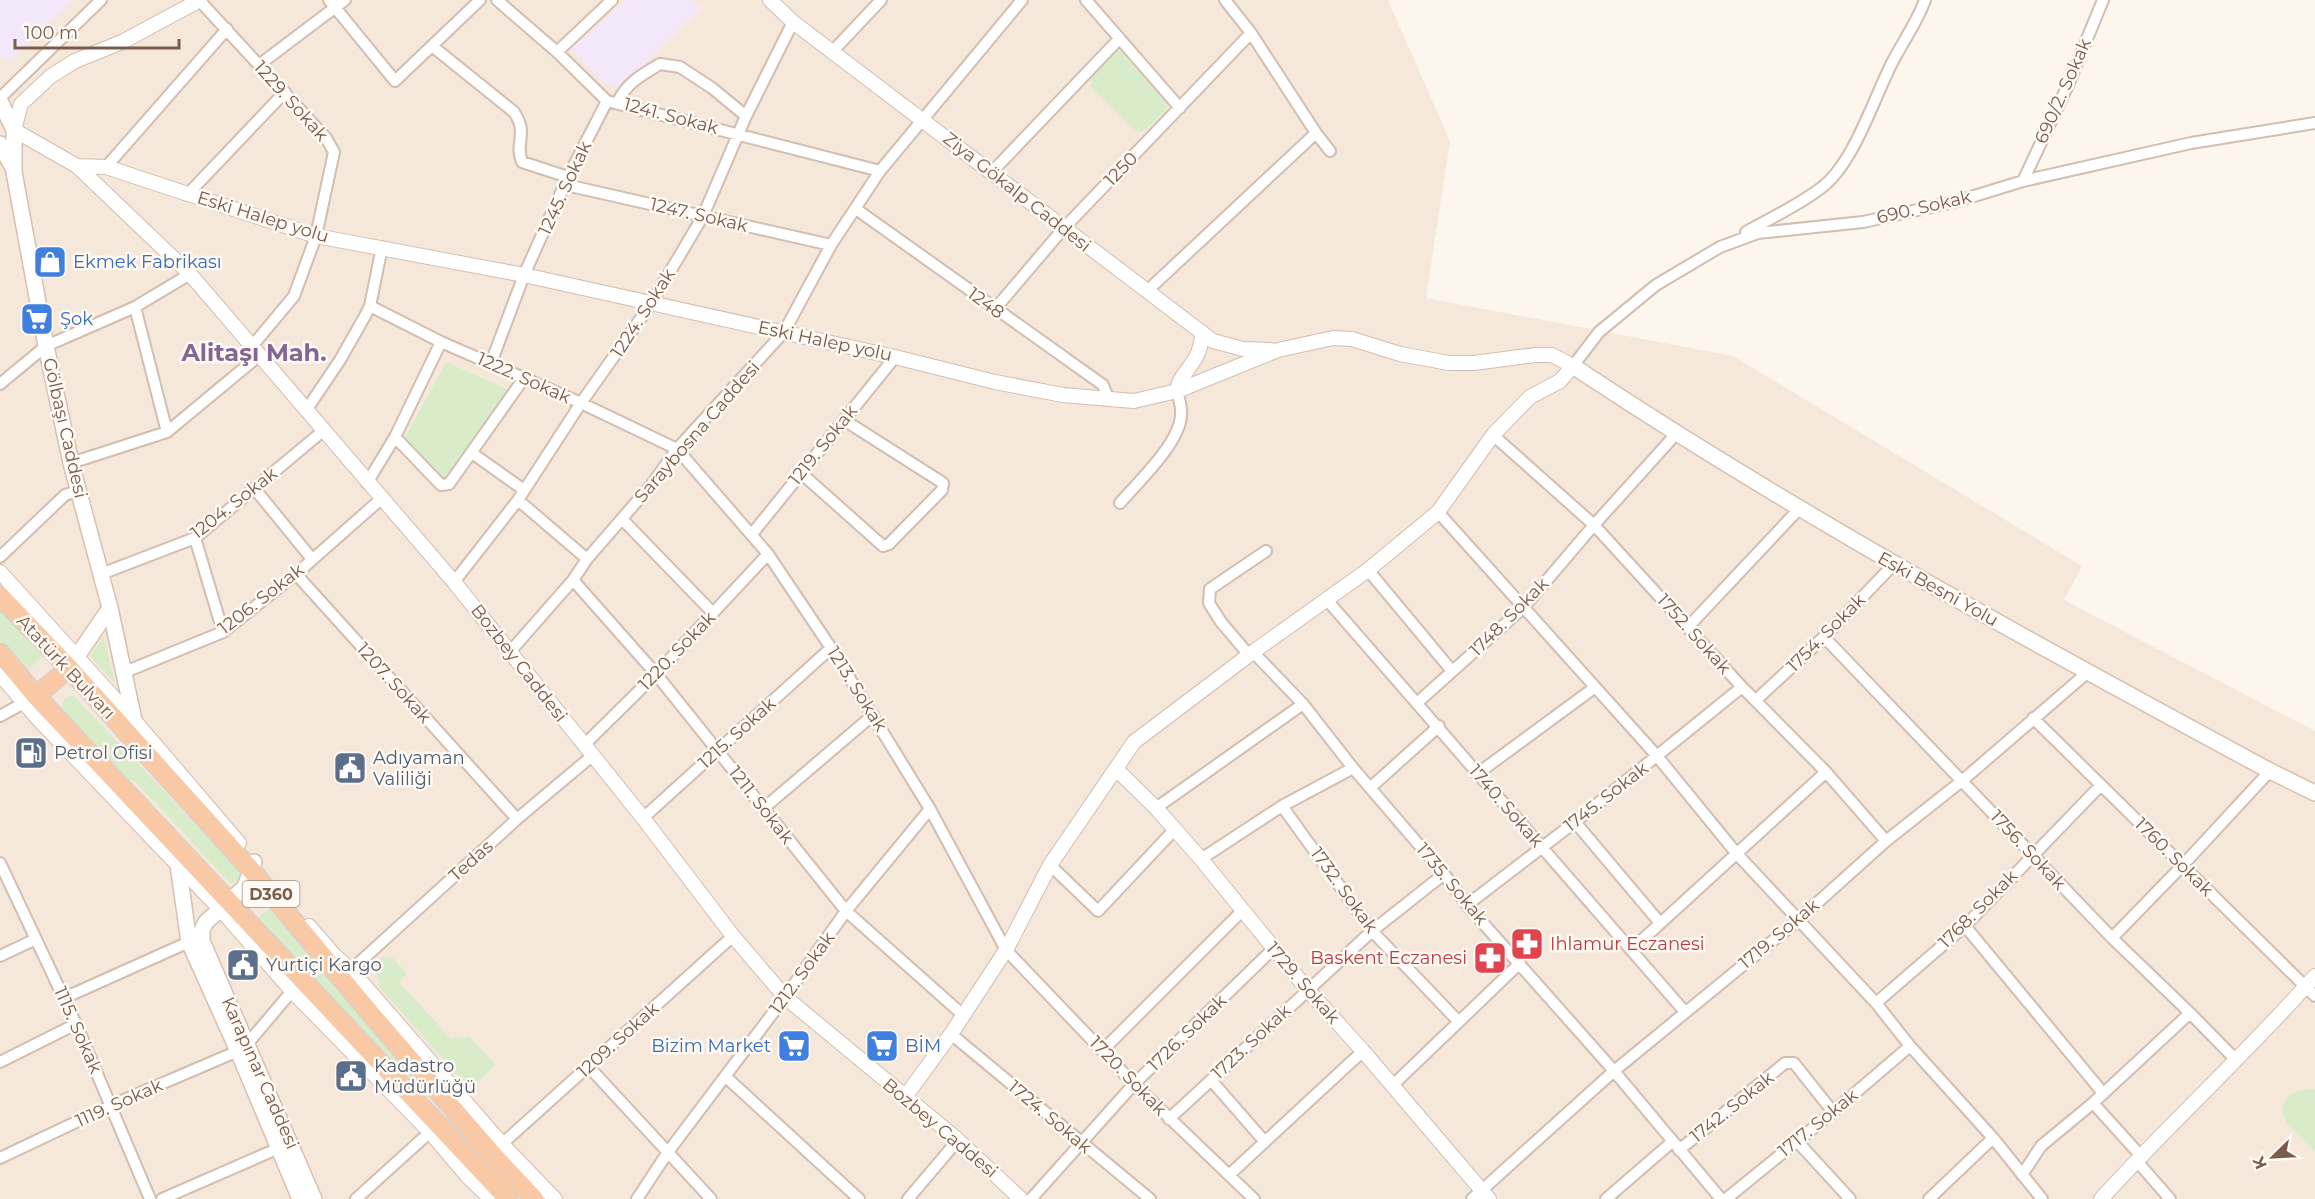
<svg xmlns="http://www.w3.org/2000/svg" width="2315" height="1199" font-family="Montserrat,sans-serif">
<rect width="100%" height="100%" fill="#fdf6ec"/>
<path fill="#f5e8da" d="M0,0H1388L1450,141L1426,298L1733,356L2082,566L2064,600L2315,731V1199H0Z"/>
<path fill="#f3e8fa" d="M0,0H73L11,61L3,59L0,54Z
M626,0H691L701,8L620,89L601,81L571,50Z"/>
<path fill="#d8ecc9" d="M1119,50L1167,104L1165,111L1143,132L1136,131L1092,88C1091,84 1090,82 1091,78C1092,69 1110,53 1119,50Z
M446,362L509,390L443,481L405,438Z
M0,608L44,655L27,671L0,640Z
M103,636L115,681L114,682L90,656Z
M69,696H74L217,847L225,851L242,871L238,881L230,883L135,781L124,779L61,710L64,699Z
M271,907L429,1096L424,1101L356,1021L256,919Z
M382,957L393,958L407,974L399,982L451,1039L469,1036L496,1065L470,1089L380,988L374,965Z
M2311,1089L2315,1090V1152L2287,1124L2282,1112C2283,1095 2296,1090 2311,1089Z"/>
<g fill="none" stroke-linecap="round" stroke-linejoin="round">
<g stroke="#d1beb0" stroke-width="14">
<path id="minor" d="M199,0L326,138L334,152L316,236L294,296L253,345
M329,0L395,81L480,0
M497,0L557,52L607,101L880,171
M1086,0L1180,108
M432,46L514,112C529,135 514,142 522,162L568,177
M557,52L612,0
M832,52L881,0
M259,65L345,0
M0,98L101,0
M618,102C626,83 643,74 660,64L680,67L712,88L746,116
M1316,133L1330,151
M106,167L227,29
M991,173L1119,39
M2023,181L2068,85L2103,0
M566,185L831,245
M187,195L285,92
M856,209L1103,385L1109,400
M1746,232C1771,218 1799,205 1821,188C1854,164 1874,97 1893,61C1904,40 1917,22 1925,0
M1147,291L1316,133L1251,33L1225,0
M370,306L441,342L581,403L677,449L768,554L831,648L930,809L1006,950L1134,1084L1254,1199
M135,307L167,432
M995,309L1063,229L1251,33
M491,363L524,275L568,177L607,101
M1573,366L1599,332L1656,285L1720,247L1758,233L1863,222L1958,201L2023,181L2191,143L2315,123
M0,384L46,346L135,307L190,274
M307,409L340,360L365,316L370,306L382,247
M1493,435L1594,525L1742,687L1826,772L1886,841
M395,437L441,485L449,484L524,378
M472,453L524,490
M71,463L167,432L261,354
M801,473L883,546L889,544L942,490L943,483L844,420
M367,483L395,437L441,342
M254,488L312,559
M518,500L587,559
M1120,503C1138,482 1180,443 1181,415C1182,407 1179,399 1177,391
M1438,512L1657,756L1737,854L1876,1003L1910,1046L1993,1138L2042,1199
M622,519L713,613
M752,534L895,357
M195,538L223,632
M0,557L65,495L78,491
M1368,570L1452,671
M101,574L195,538L324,430
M296,574L517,819
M573,580L656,674L846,911L963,1015
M454,582L518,500L581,403L651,304L703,216L746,116L793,22
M1327,600L1685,1012
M1688,627L1799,509
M1824,637L2112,938L2190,1013L2236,1060
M1253,652L1303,704L1353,768L1444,874L1467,905L1614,1071L1721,1199
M509,653L573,580L587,559L652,484L677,449L784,332L831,245L880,171L1022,0
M1249,655L1221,622L1209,603L1210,589L1266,551
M125,672L223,632L296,574L381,499
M1756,700L1824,637L1894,564
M1418,702L1524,607L1594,525L1676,434
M0,716L31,699
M2033,718L2315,996
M584,745L656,674L768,554
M1477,774L1594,688
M1370,788L1439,726
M1282,806L1372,931L1459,1022
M764,808L873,715
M1156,808L1303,704
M643,818L831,648
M1575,822L1660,923
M1201,859L1282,806L1353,768
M0,863L76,1024L150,1199
M1050,865L1098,911L1175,829
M1467,905L1575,822L1742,687
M1965,926L2103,1093
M2112,938L2182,866L2270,771
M1631,950L1826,772
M0,956L36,939
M351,970L517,819L592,756
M64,998L189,942
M1876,1003L1965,926L2101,785
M951,1034L1150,1199
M248,1043L292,991
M1103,1050L1242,911
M0,1062L76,1024
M589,1067L711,1199
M726,1077L859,1199
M1211,1080L1265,1142
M1393,1085L1520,963
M2093,1103L2140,1155
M1169,1119L1372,931L1444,874
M1796,1140L1850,1199
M502,1144L733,936
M1679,1150L1785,1063H1794L1833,1112
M0,1158L112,1105L238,1051
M2136,1160L2170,1199
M1229,1175L1363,1051
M2022,1175L2041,1146L2093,1103L2190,1013
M162,1199L279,1148
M356,1199L430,1132
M637,1199L668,1152L785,997L846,911L930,809
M908,1199L958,1140
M1031,1199L1134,1084L1273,949
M1472,1199L1614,1071L1797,921L1886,841L1963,780L2088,672
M1606,1199L1672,1142
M1726,1199L1833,1112L1910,1046
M1929,1199L1993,1138"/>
</g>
<g stroke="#d1beb0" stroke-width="16">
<path id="tertiary" d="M200,0L122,42L75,61L51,76L21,104L14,130L77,166L190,274L454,582L643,818L733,936L785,997L958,1140L1021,1199
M770,0L793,22L1213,341L1243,349L1271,350
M77,166L106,167L316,236L524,275L895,357L995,382L1063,395L1134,401L1177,391L1278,350L1333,338L1352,339L1400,354L1449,363H1474L1535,355H1552L1573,366L1560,381L1530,397L1493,435L1438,512L1368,570L1253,652L1134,742L1050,865L1006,950L951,1034L905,1097
M1177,391C1179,371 1202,364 1202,332
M0,572L134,720L239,843
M0,674L37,718L221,910L292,991L430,1132L468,1177L491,1199
M1116,769L1156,808L1201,859L1307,989L1363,1051L1489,1199
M309,926L334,955L351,970L502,1144L555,1199
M2101,1199C2170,1123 2246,1054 2315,976"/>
</g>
<g stroke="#d6c0b0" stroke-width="18">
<path id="secondary" d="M0,101L14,130V172L46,346L71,463L110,608L134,720
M0,144L13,168
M1573,366C1797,515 2033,643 2270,771L2315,793
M69,668L110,608
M175,844L189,942L238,1051L300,1199
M254,862L245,887L206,922L202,930V941L314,1199"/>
</g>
<g stroke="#dad1cd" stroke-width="21">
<path id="trunk" d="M0,596L69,668L252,871L370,1013L492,1154L534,1199
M0,653L36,696L508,1199
M36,696L69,668"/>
</g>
<use href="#minor" stroke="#fff" stroke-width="10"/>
<use href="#tertiary" stroke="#fff" stroke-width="14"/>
<use href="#secondary" stroke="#fff" stroke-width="15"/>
<use href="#trunk" stroke="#f9c8a4" stroke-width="18"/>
</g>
<defs>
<g id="shop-square" transform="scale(1.725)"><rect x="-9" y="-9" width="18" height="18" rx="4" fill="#3f7fe0" stroke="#fffaf3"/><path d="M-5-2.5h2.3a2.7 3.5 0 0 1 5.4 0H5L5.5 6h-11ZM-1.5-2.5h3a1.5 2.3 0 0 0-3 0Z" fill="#fff"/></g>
<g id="supermarket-square" transform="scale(1.725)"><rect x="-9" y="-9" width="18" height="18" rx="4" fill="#3f7fe0" stroke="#fffaf3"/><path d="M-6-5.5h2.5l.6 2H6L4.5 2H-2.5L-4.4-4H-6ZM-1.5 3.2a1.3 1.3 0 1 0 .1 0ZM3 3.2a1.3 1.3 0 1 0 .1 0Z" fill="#fff"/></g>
<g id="fuel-square" transform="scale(1.725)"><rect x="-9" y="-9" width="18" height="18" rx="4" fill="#5c6f8a" stroke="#fffaf3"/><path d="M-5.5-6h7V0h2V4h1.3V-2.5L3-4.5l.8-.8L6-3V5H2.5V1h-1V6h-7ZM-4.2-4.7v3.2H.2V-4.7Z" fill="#fff"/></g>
<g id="civic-square" transform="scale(1.725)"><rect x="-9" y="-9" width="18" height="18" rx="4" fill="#5c6f8a" stroke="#fffaf3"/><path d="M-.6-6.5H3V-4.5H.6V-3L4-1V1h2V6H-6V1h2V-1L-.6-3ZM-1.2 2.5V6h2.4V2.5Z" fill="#fff"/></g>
<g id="pharmacy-square" transform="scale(1.725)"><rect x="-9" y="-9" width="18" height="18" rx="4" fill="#e0444e" stroke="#fffaf3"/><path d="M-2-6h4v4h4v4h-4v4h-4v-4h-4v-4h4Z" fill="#fff"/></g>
</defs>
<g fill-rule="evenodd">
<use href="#shop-square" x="50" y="262"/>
<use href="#supermarket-square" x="37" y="319"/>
<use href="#fuel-square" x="31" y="753"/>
<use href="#civic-square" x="350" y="768"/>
<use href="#pharmacy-square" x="1527" y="944"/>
<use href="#pharmacy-square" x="1490" y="958"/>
<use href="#civic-square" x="243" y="965"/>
<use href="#supermarket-square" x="794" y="1046"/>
<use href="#supermarket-square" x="882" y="1046"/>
<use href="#civic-square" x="351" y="1076"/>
</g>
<g text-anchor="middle" stroke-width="5" stroke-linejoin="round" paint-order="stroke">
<rect fill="#fffaf3" stroke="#a28b7f" stroke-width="1.5" x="242.5" y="881" width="57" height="26" rx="4.5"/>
<g font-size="16" font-weight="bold" fill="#7a5c4d">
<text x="271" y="900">D360</text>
</g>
<g font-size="18" fill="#7a5c4d" stroke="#fffaf3">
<text transform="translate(2063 91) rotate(-66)" y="6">690/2. Sokak</text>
<text transform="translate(291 101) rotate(48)" y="6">1229. Sokak</text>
<text transform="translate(671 116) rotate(15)" y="6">1241. Sokak</text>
<text transform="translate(1121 169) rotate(-46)" y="6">1250</text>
<text transform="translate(565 188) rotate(-65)" y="6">1245. Sokak</text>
<text transform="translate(1017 192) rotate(38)" y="6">Ziya Gökalp Caddesi</text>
<text transform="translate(1924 207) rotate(-13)" y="6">690. Sokak</text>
<text transform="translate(699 215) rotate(13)" y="6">1247. Sokak</text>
<text transform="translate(263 217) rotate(17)" y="6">Eski Halep yolu</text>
<text transform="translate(986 303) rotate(36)" y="6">1248</text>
<text transform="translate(643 313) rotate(-57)" y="6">1224. Sokak</text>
<text transform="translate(825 341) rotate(12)" y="6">Eski Halep yolu</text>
<text transform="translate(524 378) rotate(24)" y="6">1222. Sokak</text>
<text transform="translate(65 428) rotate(77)" y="6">Gölbaşı Caddesi</text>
<text transform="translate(697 432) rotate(-49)" y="6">Saraybosna Caddesi</text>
<text transform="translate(823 445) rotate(-51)" y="6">1219. Sokak</text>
<text transform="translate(234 503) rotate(-38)" y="6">1204. Sokak</text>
<text transform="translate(1938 589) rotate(29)" y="6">Eski Besni Yolu</text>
<text transform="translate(261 599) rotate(-38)" y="6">1206. Sokak</text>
<text transform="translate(1509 617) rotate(-45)" y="6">1748. Sokak</text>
<text transform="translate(1826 633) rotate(-45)" y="6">1754. Sokak</text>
<text transform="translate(1694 634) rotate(48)" y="6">1752. Sokak</text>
<text transform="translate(677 651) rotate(-46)" y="6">1220. Sokak</text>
<text transform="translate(519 663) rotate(52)" y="6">Bozbey Caddesi</text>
<text transform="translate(66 667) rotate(47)" y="6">Atatürk Bulvarı</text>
<text transform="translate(394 683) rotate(48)" y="6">1207. Sokak</text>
<text transform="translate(857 689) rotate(58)" y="6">1213. Sokak</text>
<text transform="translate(737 733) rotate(-42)" y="6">1215. Sokak</text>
<text transform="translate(1606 797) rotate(-38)" y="6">1745. Sokak</text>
<text transform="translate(761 805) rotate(52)" y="6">1211. Sokak</text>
<text transform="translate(1506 806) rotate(49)" y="6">1740. Sokak</text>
<text transform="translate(2028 850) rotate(47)" y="6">1756. Sokak</text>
<text transform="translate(2174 857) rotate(45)" y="6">1760. Sokak</text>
<text transform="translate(471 861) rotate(-42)" y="6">Tedas</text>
<text transform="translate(1452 884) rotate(50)" y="6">1735. Sokak</text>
<text transform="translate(1344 890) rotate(54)" y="6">1732. Sokak</text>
<text transform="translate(1978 909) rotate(-45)" y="6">1768. Sokak</text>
<text transform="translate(1779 934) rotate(-40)" y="6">1719. Sokak</text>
<text transform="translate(802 973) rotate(-54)" y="6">1212. Sokak</text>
<text transform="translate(1303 983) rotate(49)" y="6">1729. Sokak</text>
<text transform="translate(78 1030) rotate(66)" y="6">1115. Sokak</text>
<text transform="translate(1187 1033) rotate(-44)" y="6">1726. Sokak</text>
<text transform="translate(618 1040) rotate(-42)" y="6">1209. Sokak</text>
<text transform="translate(1251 1042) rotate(-43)" y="6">1723. Sokak</text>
<text transform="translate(260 1073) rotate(66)" y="6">Karapınar Caddesi</text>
<text transform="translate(1128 1076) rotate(46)" y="6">1720. Sokak</text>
<text transform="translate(119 1103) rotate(-24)" y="6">1119. Sokak</text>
<text transform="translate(1732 1107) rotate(-39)" y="6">1742. Sokak</text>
<text transform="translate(1050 1117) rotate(40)" y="6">1724. Sokak</text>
<text transform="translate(1818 1123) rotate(-39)" y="6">1717. Sokak</text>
<text transform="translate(940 1128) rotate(40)" y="6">Bozbey Caddesi</text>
</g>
<g font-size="18" fill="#366cbe" stroke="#fffaf3" text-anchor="start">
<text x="73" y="268">Ekmek Fabrikası</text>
<text x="60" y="325">Şok</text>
<text x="771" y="1052" text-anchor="end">Bizim Market</text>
<text x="905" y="1052">BİM</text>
</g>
<g font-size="18" fill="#4e5e75" stroke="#fffaf3" text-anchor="start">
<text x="54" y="759">Petrol Ofisi</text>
<text x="373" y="764">Adıyaman<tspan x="373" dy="21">Valiliği</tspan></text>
<text x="266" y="971">Yurtiçi Kargo</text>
<text x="374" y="1072">Kadastro<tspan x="374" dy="21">Müdürlüğü</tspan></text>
</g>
<g font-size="18" fill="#be3a42" stroke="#fffaf3" text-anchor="start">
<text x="1550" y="950">Ihlamur Eczanesi</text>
<text x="1467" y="964" text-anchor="end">Baskent Eczanesi</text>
</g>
<g font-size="24" font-weight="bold" fill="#846695" stroke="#fffaf3">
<text x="254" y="361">Alitaşı Mah.</text>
</g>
</g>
<g transform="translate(2273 1157) rotate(246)" stroke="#fffaf3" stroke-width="4.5" paint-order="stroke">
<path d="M0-4.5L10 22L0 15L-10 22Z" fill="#7a5c4d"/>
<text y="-9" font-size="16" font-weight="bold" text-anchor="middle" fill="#7a5c4d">K</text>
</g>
<path d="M15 39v9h164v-9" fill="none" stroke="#7a5c4d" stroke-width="3"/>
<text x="24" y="39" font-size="18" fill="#7a5c4d" stroke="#fffaf3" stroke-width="4.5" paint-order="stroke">100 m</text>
</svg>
